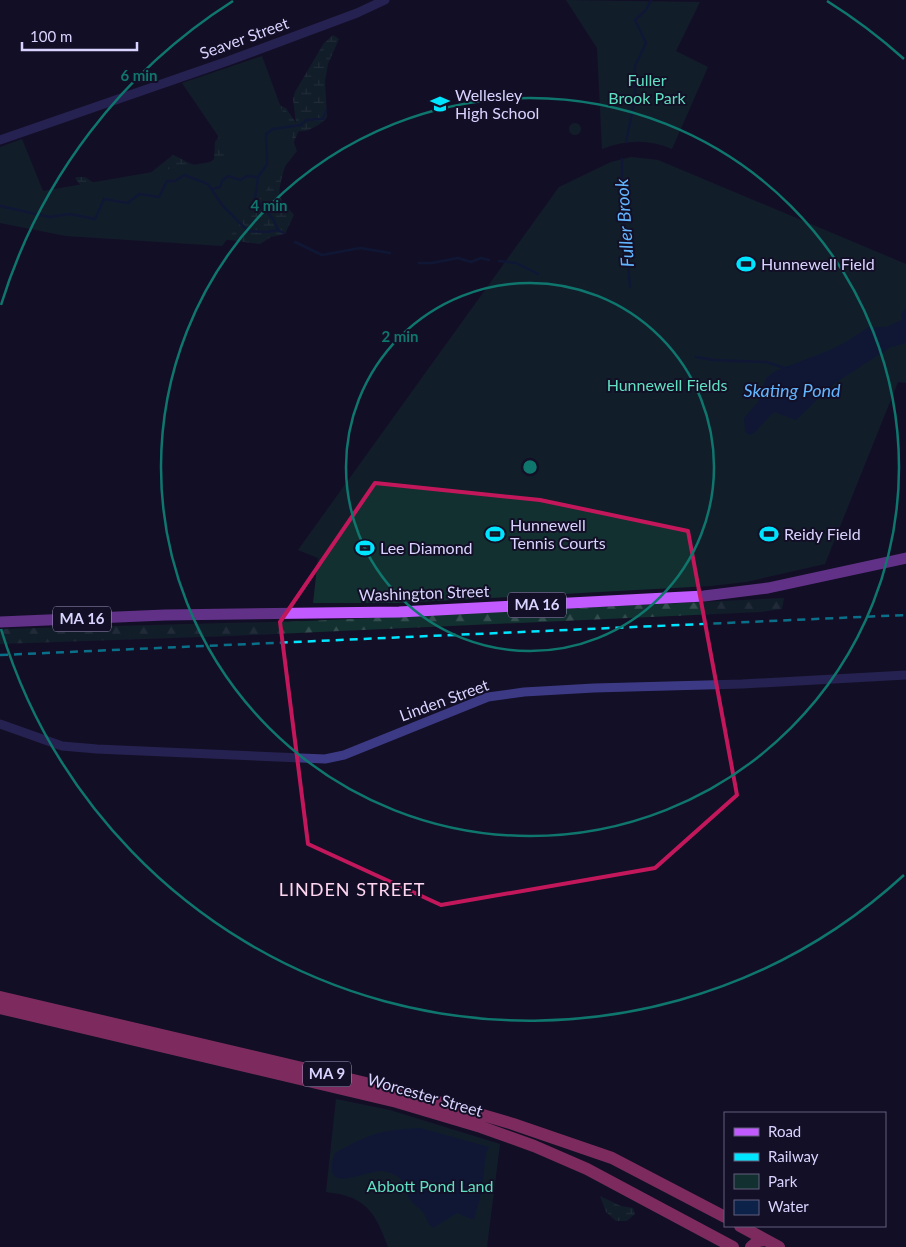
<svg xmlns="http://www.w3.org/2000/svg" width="906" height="1247" font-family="Lato,sans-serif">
<defs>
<pattern id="forest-firs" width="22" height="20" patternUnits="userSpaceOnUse" patternTransform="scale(1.25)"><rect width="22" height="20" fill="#12302f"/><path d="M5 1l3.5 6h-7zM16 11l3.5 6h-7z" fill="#344d4e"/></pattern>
<pattern id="wetland-marsh" width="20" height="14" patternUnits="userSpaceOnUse" patternTransform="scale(1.25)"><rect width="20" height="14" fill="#12302f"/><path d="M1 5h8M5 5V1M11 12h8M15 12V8" fill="none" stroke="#344d4e"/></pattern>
</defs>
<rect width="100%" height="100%" fill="#130f26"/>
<path fill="url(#forest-firs)" d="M784,598L782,609L760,612L230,636L0,644V629L308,621Z"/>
<path fill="url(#wetland-marsh)" d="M333,35L339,39L328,64L325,81L327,117C323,124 306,133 299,131C293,141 276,188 280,197C283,203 290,210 294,215L285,234L271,237L260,244L214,238L84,190L75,178L77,177H85L94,183L144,178L173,155C187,161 200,173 214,159L215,142L220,135L279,105L286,108L296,123L293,99L295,92L324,43Z
M600,1196L621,1206L633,1208L635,1214L627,1221H616L606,1212Z"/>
<path fill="#12302f" d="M566,0L700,2L676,51L708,67L672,149C649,139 626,140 602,149L597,48Z
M262,56L297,151L222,246L66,236L0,223V147L22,139L43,191L233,158L182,83Z
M569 129a6 6 0 1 1 12 0a6 6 0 1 1-12 0Z
M631,157L658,160L906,264V383L898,382L825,564L746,582L711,586L398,603H313L318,558L298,550L559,187L611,162Z
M336,1099L390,1110L500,1144L487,1247H388C375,1211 365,1196 326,1192Z"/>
<path fill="#0c2248" d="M906,308V343L891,347L835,383L796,420L774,412L754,433L750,435L745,432L744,418L758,402L766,378L775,371L828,351L846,342L869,327H886L902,320L901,314Z
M420,1128L489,1147L486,1153L482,1190L474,1220L457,1213L433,1228C427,1224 427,1217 423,1212C419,1207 412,1204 409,1198C404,1188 406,1180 393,1174C390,1173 385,1171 382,1171C365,1170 319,1198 335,1153C370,1134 379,1130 420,1128Z"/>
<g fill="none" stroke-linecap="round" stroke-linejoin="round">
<path stroke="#0c2248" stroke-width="2.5" d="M626,142L635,98V66L646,43L635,20L646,10L651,0
M622,159V200L630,287
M258,178L255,198L273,219L278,230
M212,189L220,187L222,181L228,176L240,180L247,176L258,177L267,164L266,134L273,129L301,125L306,120L323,119L326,111
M0,206L49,217L70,214L95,219L104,199L128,203L139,194L159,197L167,181H175L184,175L208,184L222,205L248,231L266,232L278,230L284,233
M295,242L322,255L360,248L390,253
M499,261L516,263L538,274
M419,263H432L458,258L471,262L481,258L489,260
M696,357L713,360L766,362L788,369"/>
<path stroke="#3d3a85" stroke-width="9" d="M0,140L228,61L357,13L385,0
M0,724L62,746L97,749L325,759L344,755L488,697L524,692L594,688L742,684L906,675"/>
<path stroke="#c25bff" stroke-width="11" d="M0,622L165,615L399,612L704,596L768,588L906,558"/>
<path stroke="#ff4fa3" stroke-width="12" d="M0,997L404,1092L513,1124L612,1158L725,1217
M0,1008L397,1102L481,1127L534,1146L587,1169L733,1247
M740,1226L779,1247
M751,1247L758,1241L766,1240"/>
<path stroke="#00e5ff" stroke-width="2.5" stroke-dasharray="8 6" stroke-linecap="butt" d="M0,655L906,615"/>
</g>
<path d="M0 0H906V1247H0ZM375,483L540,500L688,531L737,795L655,868L441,905L308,844L280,622Z" fill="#130f26" fill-opacity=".55" fill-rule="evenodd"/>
<path fill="none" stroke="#c2185b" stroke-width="4" stroke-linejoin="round" d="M375,483L540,500L688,531L737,795L655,868L441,905L308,844L280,622Z"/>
<g fill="none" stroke="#0f766e" stroke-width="2.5">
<circle cx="530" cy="467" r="184"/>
<circle cx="530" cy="467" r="369"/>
<path d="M904 875A553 553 0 0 1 1 629M1 305A553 553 0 0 1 233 1M827 1A553 553 0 0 1 904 59"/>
</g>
<defs>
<g id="school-bare" transform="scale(1.5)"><path d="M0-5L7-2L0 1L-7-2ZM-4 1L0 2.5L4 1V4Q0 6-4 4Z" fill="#00e5ff" stroke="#130f26" stroke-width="2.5" paint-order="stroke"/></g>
<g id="stadium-bare" transform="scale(1.5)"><path d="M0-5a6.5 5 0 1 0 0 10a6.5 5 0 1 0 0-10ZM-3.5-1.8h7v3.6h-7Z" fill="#00e5ff" stroke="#130f26" stroke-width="2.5" paint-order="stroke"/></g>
</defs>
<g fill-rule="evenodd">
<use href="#school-bare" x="440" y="104"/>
<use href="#stadium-bare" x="746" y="264"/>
<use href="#stadium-bare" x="495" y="534"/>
<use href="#stadium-bare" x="769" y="534"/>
<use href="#stadium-bare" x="365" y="548"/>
</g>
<g text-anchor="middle" stroke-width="4" stroke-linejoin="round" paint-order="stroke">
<g fill="#130f26" stroke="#9e99be" stroke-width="1">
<rect x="508" y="592.5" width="58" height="25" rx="4"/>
<rect x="53" y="606.5" width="58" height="25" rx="4"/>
<rect x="303" y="1061.5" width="48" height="25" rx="4"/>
</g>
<g font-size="15" font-weight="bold" fill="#d9d4ff">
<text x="537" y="610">MA 16</text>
<text x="82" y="624">MA 16</text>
<text x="327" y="1079">MA 9</text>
</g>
<g font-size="16" fill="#d9d4ff" stroke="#130f26">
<text transform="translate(244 38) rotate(-20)" y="6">Seaver Street</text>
<text transform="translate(424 593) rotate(-2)" y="6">Washington Street</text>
<text transform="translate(444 700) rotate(-20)" y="6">Linden Street</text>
<text transform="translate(425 1095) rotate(16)" y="6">Worcester Street</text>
</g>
<g font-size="16" fill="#5fe0c0" stroke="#130f26">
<text x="647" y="86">Fuller<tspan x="647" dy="18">Brook Park</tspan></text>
<text x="667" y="391">Hunnewell Fields</text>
<text x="430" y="1192">Abbott Pond Land</text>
</g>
<g font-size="16" fill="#d9d4ff" stroke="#130f26" text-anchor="start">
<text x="455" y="101">Wellesley<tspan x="455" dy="18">High School</tspan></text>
<text x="761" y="270">Hunnewell Field</text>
<text x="510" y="531">Hunnewell<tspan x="510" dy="18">Tennis Courts</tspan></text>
<text x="784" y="540">Reidy Field</text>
<text x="380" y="554">Lee Diamond</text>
</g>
<g font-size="18" font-style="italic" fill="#62b6ff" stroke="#130f26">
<text transform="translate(625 223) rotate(-94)" y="6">Fuller Brook</text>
<text x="792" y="397">Skating Pond</text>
</g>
<g font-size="18" letter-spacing="1" fill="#ffd6f0" stroke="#130f26">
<text x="352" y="896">LINDEN STREET</text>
</g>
</g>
<circle cx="530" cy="467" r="8" fill="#0f766e" stroke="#130f26" stroke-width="2.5"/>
<g font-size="15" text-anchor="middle" font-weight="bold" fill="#0f766e" stroke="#130f26" stroke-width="4" stroke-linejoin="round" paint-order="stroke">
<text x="139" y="81">6 min</text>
<text x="269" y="211">4 min</text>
<text x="400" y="342">2 min</text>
</g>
<rect x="724" y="1112" width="162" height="115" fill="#130f26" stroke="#625e7d"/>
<rect x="734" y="1128" width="25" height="8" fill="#c25bff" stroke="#625e7d"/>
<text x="768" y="1137" font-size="15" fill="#d9d4ff">Road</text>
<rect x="734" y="1153" width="25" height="8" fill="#00e5ff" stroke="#625e7d"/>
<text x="768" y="1162" font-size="15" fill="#d9d4ff">Railway</text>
<rect x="734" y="1174" width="25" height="15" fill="#12302f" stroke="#625e7d"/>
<text x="768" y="1187" font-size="15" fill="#d9d4ff">Park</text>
<rect x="734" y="1200" width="25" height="15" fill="#0c2248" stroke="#625e7d"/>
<text x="768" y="1212" font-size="15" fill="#d9d4ff">Water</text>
<path d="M22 42v8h115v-8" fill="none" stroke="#d9d4ff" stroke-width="2.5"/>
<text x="30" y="42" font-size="15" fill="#d9d4ff" stroke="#130f26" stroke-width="4" paint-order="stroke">100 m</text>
</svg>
